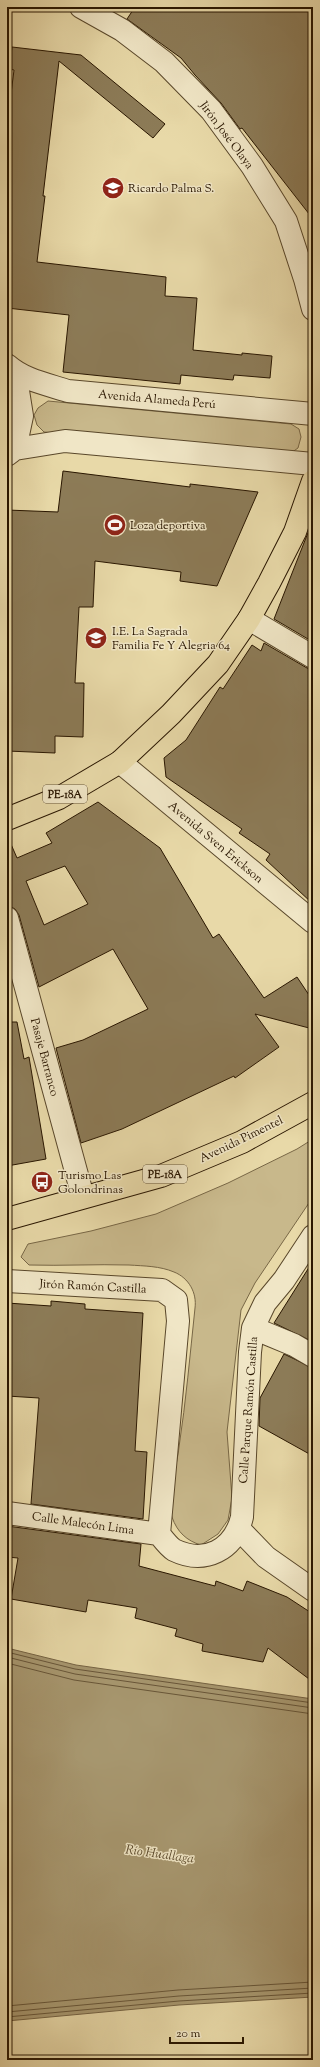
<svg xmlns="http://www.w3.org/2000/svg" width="320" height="2067" font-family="'Sorts Mill Goudy',serif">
<rect width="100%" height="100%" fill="#e8d9a8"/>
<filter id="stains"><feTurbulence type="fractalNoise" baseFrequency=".005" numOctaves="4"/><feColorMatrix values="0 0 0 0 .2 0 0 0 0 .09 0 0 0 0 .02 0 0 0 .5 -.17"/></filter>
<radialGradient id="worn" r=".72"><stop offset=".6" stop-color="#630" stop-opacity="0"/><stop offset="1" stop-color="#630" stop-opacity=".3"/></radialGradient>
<path fill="#c8b88b" stroke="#786746" d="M48,401L291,424L299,429L301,437L298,448L288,455L44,432L37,425L34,415L38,408Z
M313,1139V1197L255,1283L241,1310L227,1432L232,1498L228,1520L218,1534L201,1545C187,1541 177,1532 172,1517C166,1499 177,1467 179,1447C186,1401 190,1355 195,1308C197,1293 189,1278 174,1272C160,1266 144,1266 129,1265C96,1264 62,1266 29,1265L21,1257L28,1244L91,1231L156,1214L228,1183L297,1149Z"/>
<path fill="#a7976f" stroke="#756343" d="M7,1648L76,1665L313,1699V1997L179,2005L7,2021Z"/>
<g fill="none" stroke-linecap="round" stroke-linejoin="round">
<path stroke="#685638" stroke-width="1" d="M7,1652L75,1669L313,1703
M7,1657L75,1674L313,1708
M7,1663L74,1680L313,1714
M7,2006L178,1990L313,1982
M7,2012L179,1996L313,1988
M7,2017L179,2001L313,1993"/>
</g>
<path fill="#8c7b57" stroke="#291600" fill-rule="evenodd" d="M135,7H313V219L242,128L240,129L221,103L195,75L181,58L127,19Z
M12,47L81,55L165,124L153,138L59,61L43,196H45L37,262L166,277L165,296L197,298L193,350L242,355V353L272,356L270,378L234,375L233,380L181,375L180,384L63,372L69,315L7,308V126L14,70L9,69Z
M63,471L190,487V484L258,492L217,586L180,581L181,572L95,561L93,607H79L75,683H84L83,737L55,736V753L7,751L9,553H7V510L58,512Z
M313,520V642L274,619Z
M264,643L307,668L313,669V904L266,860L270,854L239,833L242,829L166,777L164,758L186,740L220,687L223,689L252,645L261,651Z
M98,802L160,848L213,938L219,934L264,998L297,977L313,1001V1029L255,1014L279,1047L235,1078L234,1076L122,1129L81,1143L56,1048L83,1040L148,1009L113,949L39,987L19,915L15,909L9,906L7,899V835L17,858L52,843L46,833ZM65,866L88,904L44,925L26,881Z
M7,1022H17L24,1059L29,1057L46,1159L7,1166Z
M313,1261V1342L274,1323Z
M51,1301L85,1304V1309L143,1313L135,1451L147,1452L143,1519L31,1504L39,1398L7,1396V1303L51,1306Z
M284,1354L313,1368V1456L259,1426L260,1398Z
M7,1526L141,1544L139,1566L215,1586L216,1581L243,1591L247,1581L287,1597L313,1614V1682L268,1648L263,1662L202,1651L203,1644L175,1636L177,1629L135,1618L137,1608L88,1600L86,1612L11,1599L18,1558L7,1557Z"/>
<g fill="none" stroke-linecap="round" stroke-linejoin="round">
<g stroke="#59472a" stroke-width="24">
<path id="minor" d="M249,619L313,657
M7,918L83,1197
M7,1281L162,1290L176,1300L178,1321L159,1534C163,1539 169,1547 174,1550C205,1565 234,1550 242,1517L250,1352L253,1328L265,1303L284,1280L313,1236
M253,1328L294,1345L313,1356
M7,1513L159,1534
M239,1529L266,1557L313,1590"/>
</g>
<g stroke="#59472a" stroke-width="24">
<path id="tertiary" d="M81,7L122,30L164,62L211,110L252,166L286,221L305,279L313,309
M7,365C24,380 46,384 68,391L313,414
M15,372L22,416L15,449
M7,455L15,449L65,441L313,464
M120,762L313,922"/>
</g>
<g stroke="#291600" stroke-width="24">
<path id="trunk" d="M7,819L59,798L120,762L171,714L218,664L249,619L269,583L295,532L313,481
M7,1219L161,1176L242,1142L313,1103"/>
</g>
<use href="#minor" stroke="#f0e6c6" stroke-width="22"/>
<use href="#tertiary" stroke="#f0e6c6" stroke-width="22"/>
<use href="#trunk" stroke="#e8d9a8" stroke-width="22"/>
</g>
<defs>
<g id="school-disc" transform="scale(1.15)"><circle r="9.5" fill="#8f2418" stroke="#f0e6c6"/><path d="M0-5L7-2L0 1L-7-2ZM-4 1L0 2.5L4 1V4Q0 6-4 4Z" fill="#fff"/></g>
<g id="stadium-disc" transform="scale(1.15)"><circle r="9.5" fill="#8f2418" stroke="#f0e6c6"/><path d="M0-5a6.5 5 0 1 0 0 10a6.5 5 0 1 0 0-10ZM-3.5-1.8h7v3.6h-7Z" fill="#fff"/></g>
<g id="bus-disc" transform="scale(1.15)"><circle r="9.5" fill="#8f2418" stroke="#f0e6c6"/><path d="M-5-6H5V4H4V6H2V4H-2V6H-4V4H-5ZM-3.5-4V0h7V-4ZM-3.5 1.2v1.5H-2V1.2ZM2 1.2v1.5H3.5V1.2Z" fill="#fff"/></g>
</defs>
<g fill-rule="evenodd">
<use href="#school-disc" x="113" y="188"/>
<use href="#stadium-disc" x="115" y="525"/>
<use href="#school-disc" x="96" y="638"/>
<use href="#bus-disc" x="42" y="1182"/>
</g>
<g text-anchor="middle" stroke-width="3" stroke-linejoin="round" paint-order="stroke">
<g fill="#f0e6c6" stroke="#65543b" stroke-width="1">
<rect x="43" y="785" width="44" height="18" rx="3"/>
<rect x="143" y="1165" width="44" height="18" rx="3"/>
</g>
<g font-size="11" font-weight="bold" fill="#291600">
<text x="65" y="798">PE-18A</text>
<text x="165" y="1178">PE-18A</text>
</g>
<g font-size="12" fill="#291600" stroke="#f0e6c6">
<text transform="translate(227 135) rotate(53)" y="4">Jirón José Olaya</text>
<text transform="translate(157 399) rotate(5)" y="4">Avenida Alameda Perú</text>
<text transform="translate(216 842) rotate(40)" y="4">Avenida Sven Erickson</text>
<text transform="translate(45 1057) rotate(75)" y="4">Pasaje Barranco</text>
<text transform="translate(241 1139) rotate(-26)" y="4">Avenida Pimentel</text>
<text transform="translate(93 1286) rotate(3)" y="4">Jirón Ramón Castilla</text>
<text transform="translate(248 1410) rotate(-86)" y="4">Calle Parque Ramón Castilla</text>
<text transform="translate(83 1523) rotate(8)" y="4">Calle Malecón Lima</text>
</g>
<g font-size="12" fill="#291600" stroke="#f0e6c6" text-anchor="start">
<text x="128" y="192">Ricardo Palma S.</text>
<text x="130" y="529">Loza deportiva</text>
<text x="112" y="635">I.E. La Sagrada<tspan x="112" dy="14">Familia Fe Y Alegria 64</tspan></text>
<text x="58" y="1179">Turismo Las<tspan x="58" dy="14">Golondrinas</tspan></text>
</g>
<g font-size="13" font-style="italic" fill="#5b4a2c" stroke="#f0e6c6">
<text transform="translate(160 1853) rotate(8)" y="5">Río Huallaga</text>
</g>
</g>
<rect width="320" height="2067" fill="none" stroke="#e8d9a8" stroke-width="24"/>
<rect x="8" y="8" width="304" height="2051" fill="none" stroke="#291600" stroke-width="2"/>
<rect x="12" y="12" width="296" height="2043" fill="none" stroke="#291600"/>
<path d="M170 2037v6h73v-6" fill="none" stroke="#291600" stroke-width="2"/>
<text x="176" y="2037" font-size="12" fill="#291600" stroke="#f0e6c6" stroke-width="3" paint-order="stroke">20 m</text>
<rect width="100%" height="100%" filter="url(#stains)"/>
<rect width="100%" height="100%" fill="url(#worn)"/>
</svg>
